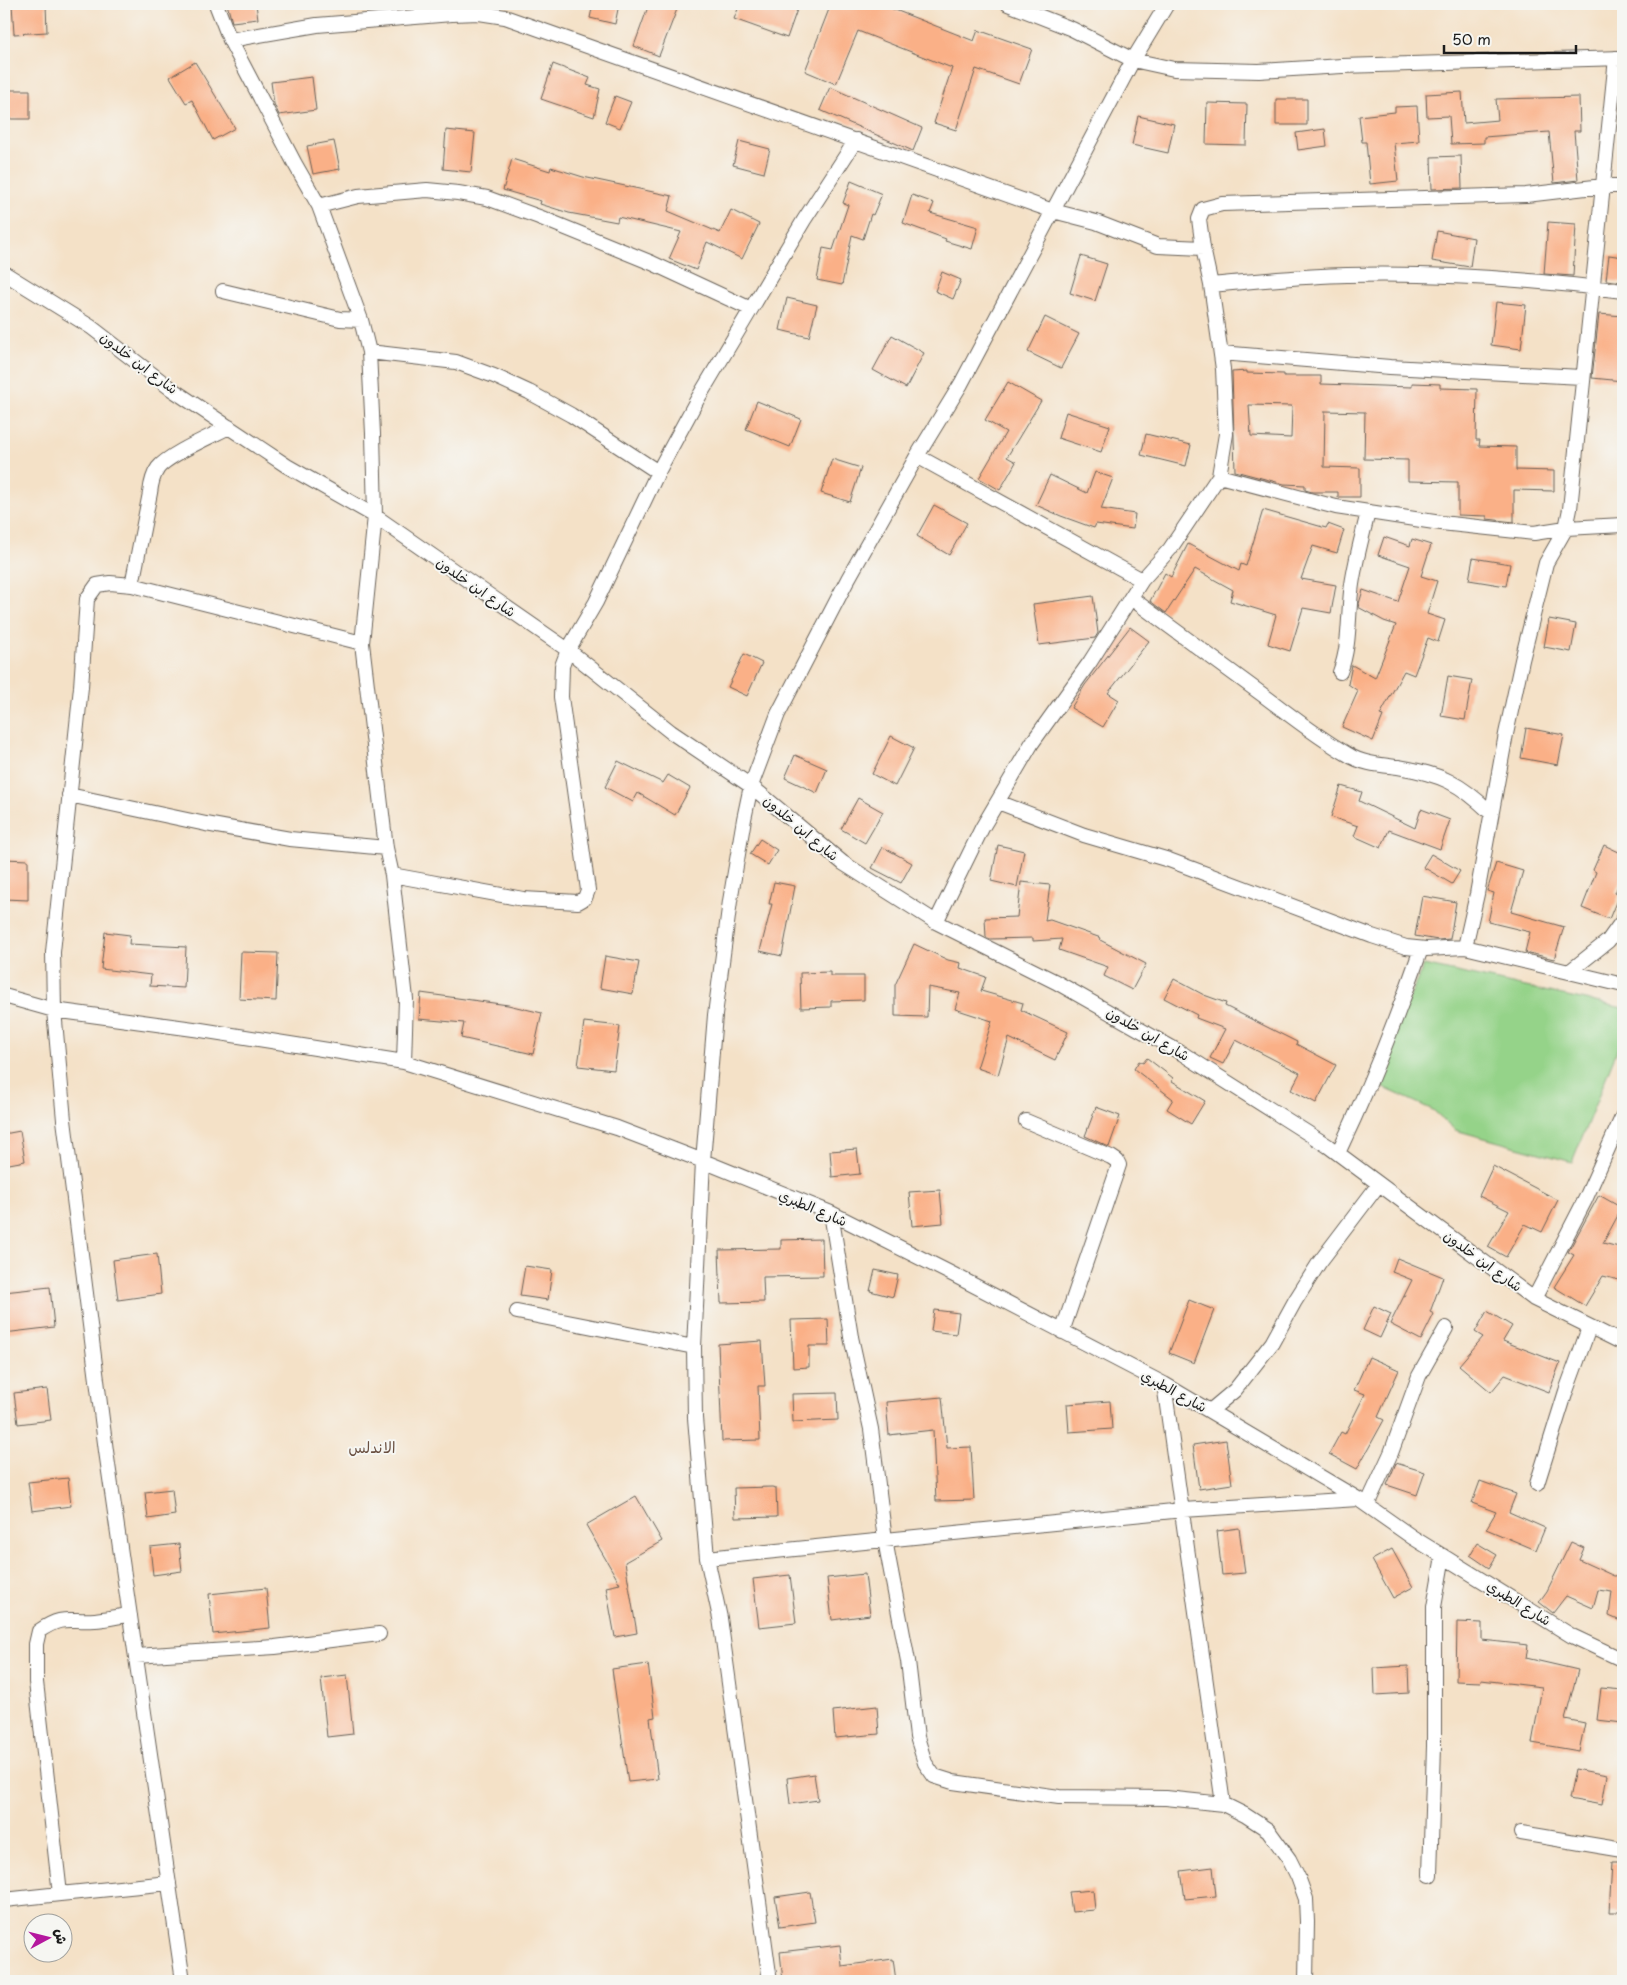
<svg xmlns="http://www.w3.org/2000/svg" width="1627" height="1985" font-family="'Playpen Sans','Playpen Sans Arabic',sans-serif">
<rect width="100%" height="100%" fill="#f6f6f2"/>
<filter id="ink" filterUnits="userSpaceOnUse"><feTurbulence type="fractalNoise" baseFrequency=".02" numOctaves="2"/><feDisplacementMap in="SourceGraphic" scale="10" xChannelSelector="R" yChannelSelector="G"/><feConvolveMatrix kernelMatrix="1 2 1 2 8 2 1 2 1" color-interpolation-filters="sRGB"/></filter>
<filter id="wash" filterUnits="userSpaceOnUse"><feTurbulence type="fractalNoise" baseFrequency=".0096" numOctaves="4" result="noise"/><feDisplacementMap in="SourceGraphic" scale="20" xChannelSelector="R" yChannelSelector="G"/><feGaussianBlur stdDeviation="1.12" result="paint"/><feColorMatrix in="noise" values="0 0 0 0 0 0 0 0 0 0 0 0 0 0 0 0 0 1.4 0 .05"/><feComposite in="paint" operator="in"/></filter>
<g filter="url(#wash)">
<rect width="100%" height="100%" fill="#f4e1c7"/>
<path fill="#95d389" stroke="#587852" d="M1424,965L1623,1008V1035L1572,1162L1455,1130L1433,1110L1371,1082Z"/>
<g id="blocks">
<path fill="#fab087" fill-rule="evenodd" d="M12,4H46L47,32L14,34Z
M227,4H256L258,19L232,22Z
M593,4H619L615,24L590,18Z
M649,4H679L659,56L634,46Z
M740,4H799L787,38L734,19Z
M831,4H880L974,41L978,30L1032,49L1019,84L976,69L956,130L934,123L952,68L858,31L836,84L805,71Z
M195,62L235,128L213,140L192,100L186,103L170,77Z
M553,64L590,78L587,85L600,89L594,117L541,99Z
M312,77L316,110L279,115L274,104L271,82Z
M830,87L922,128L913,151L820,110Z
M4,90H30V119H4Z
M1462,92L1464,123L1498,120L1496,99L1579,97L1580,131H1574L1578,180L1554,183L1549,132L1484,137V143L1451,144L1449,116L1427,117L1426,94Z
M615,96L631,102L620,128L605,122Z
M1276,99H1307V125H1276Z
M1207,103L1247,104L1246,145L1206,144Z
M1417,106L1419,141L1394,143L1398,181L1370,184L1366,142H1362L1359,116L1395,112V107Z
M1138,116L1174,124L1168,153L1132,145Z
M1325,129L1327,146L1298,150L1296,133Z
M446,130L475,133L471,172L443,169Z
M334,141L340,169L313,174L307,146Z
M739,141L770,149L764,173L733,165Z
M1461,156L1462,188L1432,189L1431,157Z
M512,159L550,171L551,167L583,177L672,196L668,211L720,233L731,210L759,224L742,259L707,242L696,270L669,259L681,232L618,217L617,222L569,213L540,204L541,201L503,190Z
M851,181L882,194L873,215L871,214L863,239L852,235L842,285L817,280L823,248L833,250L848,205L843,203Z
M912,195L934,203L930,213L978,227L972,249L945,241L946,239L903,223Z
M1548,222L1576,224L1573,276L1544,274Z
M1437,231L1474,238L1470,267L1432,261Z
M1609,255L1623,257V282L1606,280Z
M1081,256L1107,264L1095,301L1070,293Z
M942,272L961,280L953,299L935,291Z
M787,298L817,305L809,337L780,330Z
M1496,302L1526,305L1521,349L1491,345Z
M1599,314L1623,316V381L1592,378Z
M1045,317L1079,334L1061,368L1028,352Z
M892,335L924,353L906,388L873,370Z
M1247,371V373L1284,374V376H1321V384L1412,387V383L1440,384V388L1477,389L1476,440H1480L1479,446L1516,447V470L1554,471V491L1514,490V522L1487,519V516L1458,515V482L1408,481V460L1364,459L1365,412L1325,411L1324,467L1360,468V497H1338V492H1312L1305,490V485L1284,484L1235,471L1232,372ZM1249,405L1292,406L1291,438L1251,436Z
M1008,382L1041,401L1007,457L1016,462L1000,490L979,478L1006,432L985,420Z
M757,401L801,419L790,447L746,429Z
M1066,412L1110,426L1101,452L1058,438Z
M1146,434L1191,445L1186,466L1141,455Z
M832,459L861,468L850,502L821,493Z
M1095,472L1113,478L1101,509L1135,514L1133,529L1096,524L1094,528L1061,516L1036,505L1050,475L1087,493Z
M934,505L967,523L949,555L917,536Z
M1263,510L1326,528L1328,524L1344,530L1337,553L1313,546L1301,579L1336,585L1331,613L1303,608L1290,651L1268,644L1276,615L1230,601L1233,590L1195,569L1166,613L1150,601L1165,573L1171,577L1188,544L1239,571L1241,564L1246,566Z
M1384,537L1410,546L1412,539L1431,545L1421,576L1437,581L1427,614L1445,620L1438,642L1428,638L1414,675L1404,671L1380,715L1383,716L1373,741L1342,727L1358,691L1348,684L1352,665L1375,678L1396,625L1384,621L1358,607L1363,590L1398,602L1410,566L1378,555Z
M1473,558L1510,564L1506,586L1469,580Z
M1093,596L1098,633L1095,638L1039,645L1033,604Z
M1549,619L1576,624L1571,652L1544,647Z
M1130,627L1149,641L1108,693L1119,700L1103,727L1071,708L1085,685Z
M744,654L762,663L747,696L728,687Z
M1448,676L1472,680L1465,720L1441,716Z
M1526,728L1564,735L1558,765L1521,758Z
M891,736L914,748L895,786L872,774Z
M795,755L827,769L817,793L785,778Z
M618,761L663,783L668,775L690,788L675,815L638,793L633,802L605,787Z
M1341,786L1362,792L1359,801L1415,828L1421,809L1450,820L1440,849L1389,830L1381,848L1354,836L1358,826L1331,817Z
M858,798L883,812L865,843L841,829Z
M760,839L777,850L768,865L750,854Z
M998,845L1024,851L1017,887L991,881Z
M1604,845L1623,854V874L1615,893L1619,895L1609,919L1582,908L1596,872L1593,870Z
M883,847L912,863L901,883L872,868Z
M1431,854L1460,871L1452,884L1423,867Z
M4,859L28,860V900L4,899Z
M1496,863L1523,871L1511,912L1564,927L1554,959L1525,952L1530,932L1488,922L1491,908H1492L1491,907L1494,893L1487,891Z
M774,882L795,886L782,956L760,951L772,904H769Z
M1021,882L1050,885L1045,921L1050,920L1101,938L1100,940L1146,964L1132,990L1104,976L1108,967L1059,950L1062,939L1033,941V938L990,939L986,937L985,918L1017,917Z
M1422,896L1456,902L1450,939L1438,940L1415,936Z
M105,932L130,935L129,944L186,947L184,988L150,986L151,975L101,969Z
M914,944L948,960L961,963L960,968L986,977L981,991L1023,1003L1021,1010L1068,1032L1055,1060L1009,1038L998,1075L977,1068L992,1021L955,1009L960,993L928,987L927,1017L895,1016V985Z
M241,952L278,953L276,1001L239,999Z
M605,956L639,962L633,994L600,988Z
M830,972V976H864V1000L831,1001V1007L801,1008L800,973Z
M1174,979L1204,995L1226,1003L1225,1006L1297,1042L1296,1044L1336,1065L1316,1103L1291,1090L1300,1073L1236,1040L1223,1064L1210,1058L1225,1029L1196,1018L1197,1015L1164,998Z
M421,993L508,1005L542,1013L533,1054L461,1038L464,1023L419,1019Z
M584,1022L620,1026L614,1070L578,1066Z
M1147,1058L1173,1078L1172,1081L1205,1101L1191,1124L1167,1109L1173,1099L1134,1069L1139,1061L1143,1063Z
M1096,1107L1120,1116L1109,1147L1085,1136Z
M20,1131L25,1161L4,1165V1134Z
M857,1149L860,1174L832,1177L830,1151Z
M1493,1166L1558,1200L1542,1232L1525,1224L1506,1257L1488,1247L1509,1211L1479,1196Z
M940,1190L943,1223L912,1226L909,1192Z
M1599,1195L1622,1208L1603,1243L1623,1248V1281L1603,1276L1585,1306L1554,1287L1574,1255L1568,1252Z
M822,1239L823,1276L763,1277L764,1302L721,1303L719,1250L781,1249V1240Z
M157,1254L161,1294L118,1300L113,1260Z
M1397,1258L1443,1277L1430,1312L1434,1314L1421,1340L1390,1324L1412,1280L1392,1272Z
M525,1266L552,1270L548,1300L520,1296Z
M875,1270L898,1275L893,1297L870,1291Z
M50,1287L54,1327L4,1333V1292Z
M1189,1300L1214,1310L1194,1363L1169,1353Z
M1374,1306L1391,1314L1380,1338L1363,1330Z
M934,1310L959,1313L956,1334L931,1331Z
M1487,1311L1512,1326L1503,1341L1560,1363L1549,1392L1505,1375L1491,1392L1459,1365L1483,1337L1475,1332Z
M828,1319L829,1346H809V1367L793,1368L791,1320Z
M762,1341L765,1386H758L760,1440L722,1441L718,1344Z
M1369,1357L1399,1370L1378,1417L1384,1420L1357,1469L1329,1454L1341,1432L1345,1434L1365,1394L1354,1390Z
M47,1389L51,1420L18,1424L14,1393Z
M837,1393L838,1420L793,1422L792,1394Z
M942,1397L947,1448L971,1447L974,1500L936,1501L933,1430L889,1435L886,1402Z
M1110,1401L1112,1429L1069,1432L1067,1404Z
M1226,1440L1232,1484L1199,1489L1193,1445Z
M1396,1463L1425,1472L1417,1495L1387,1485Z
M68,1478L71,1506L32,1511L28,1482Z
M1480,1481L1516,1494L1509,1512L1545,1528L1536,1550L1486,1529L1496,1512L1472,1503Z
M772,1487L776,1488L777,1517L735,1518L734,1488Z
M172,1489L175,1515L148,1519L145,1492Z
M636,1496L662,1541L625,1562L637,1633L615,1637L606,1587L620,1584L586,1525Z
M1239,1528L1245,1573L1222,1575L1217,1531Z
M1571,1542L1584,1548L1579,1560L1614,1576L1623,1575V1622L1609,1616L1612,1592L1598,1590L1593,1608L1566,1596L1553,1613L1539,1602L1547,1591Z
M1477,1543L1497,1555L1489,1568L1470,1555Z
M179,1544L182,1571L153,1575L150,1547Z
M1392,1549L1413,1587L1393,1598L1372,1560Z
M865,1574L870,1615L832,1620L827,1578Z
M790,1575L796,1623L759,1627L753,1579Z
M266,1588L270,1628L213,1634L209,1594Z
M1457,1622L1482,1623V1640L1528,1645L1526,1658L1578,1670L1565,1719L1585,1723L1579,1751L1532,1743L1542,1687L1481,1680V1682L1456,1681Z
M648,1664L655,1717L650,1718L658,1779L628,1782L612,1669Z
M1408,1666L1409,1693L1375,1695L1374,1668Z
M347,1675L353,1734L327,1737L321,1678Z
M1601,1688L1623,1690V1723L1597,1720Z
M877,1706L879,1734L835,1738L833,1711Z
M1575,1769L1607,1775L1602,1805L1569,1799Z
M814,1774L818,1800L790,1804L787,1778Z
M1612,1863H1623V1912H1609Z
M1213,1867L1216,1896L1185,1899L1181,1871Z
M1093,1890L1095,1910L1072,1912L1069,1892Z
M810,1892L815,1922L780,1927L775,1897Z
M840,1945L842,1966L893,1959L896,1981H783L780,1952Z"/>
</g>
</g>
<g filter="url(#ink)">
<use href="#blocks" fill-opacity="0" stroke="#686158" stroke-width="1"/>
<g fill="none" stroke-linecap="round" stroke-linejoin="round">
<g stroke="#686158" stroke-width="16">
<path id="minor" d="M216,4L230,40L295,164L319,206L361,320L369,352L373,434L375,516L362,643L386,848L392,875L406,999L404,1062
M1008,4L1072,29L1133,60L1167,4
M230,40L317,25L452,14L479,13L505,17L1053,211L1096,222L1158,246L1203,248L1211,285L1223,369L1226,434L1219,476L1170,549L1142,580L1090,662L1032,743L982,828L936,922
M1616,58L1570,509L1566,528L1546,563L1522,660L1506,734L1477,894L1465,947L1569,972L1608,941L1623,920
M319,206L358,196L427,190L458,193L487,198L539,217L652,263L751,309
M1203,248L1199,219L1203,209L1222,204L1526,195L1603,186H1623
M4,273L91,327L170,388L287,466L375,516L568,650L671,732L751,786L843,863L936,922L1056,982L1183,1054L1328,1146L1534,1299L1623,1343
M1211,285C1256,281 1301,276 1347,275C1439,273 1532,279 1623,291
M223,291L340,319L361,320
M369,352L456,362L494,376L529,392L571,415L658,472
M1221,353L1390,367L1582,377
M917,456L1142,580
M1219,476L1336,507L1441,523L1534,533L1566,528L1623,525
M132,585L150,493C151,484 153,475 158,468C169,454 212,436 229,427
M1131,598C1175,630 1219,663 1263,695C1290,715 1317,737 1347,754C1362,764 1381,765 1398,767C1441,774 1460,783 1491,813
M1340,672C1350,646 1348,619 1351,592C1354,565 1362,538 1368,512
M69,795L206,824L290,839L386,848
M998,802L1084,835L1169,860L1372,936L1406,947L1426,949L1465,947
M392,875L523,899L578,902L585,898L588,890L561,697L562,666L568,650L596,602L658,472L697,400L804,220L856,140
M1569,972L1623,985
M4,996L54,1010L201,1030L404,1062L617,1128L703,1161L831,1213L954,1275L1164,1384L1358,1499L1412,1537L1572,1636L1623,1660
M1026,1121L1111,1157L1117,1161L1119,1165L1062,1332
M1338,1153C1370,1086 1397,1018 1421,949
M831,1213L851,1337L871,1429L885,1540L908,1661L917,1737L925,1763L934,1776L953,1782L1059,1797L1166,1798L1223,1804L1245,1815L1268,1830L1289,1859L1298,1877L1306,1899L1307,1922L1306,1981
M1534,1299L1585,1200L1623,1115
M517,1312L694,1347
M1164,1384L1223,1804
M1210,1411L1235,1390L1272,1343L1295,1301L1319,1263L1379,1184
M1537,1484L1566,1391L1589,1328
M1367,1505L1391,1453L1419,1376L1446,1328
M707,1558L1183,1510L1358,1499
M136,1656L275,1647L379,1634
M1521,1833L1623,1850
M1430,1875L1434,1746V1607L1443,1556
M60,1894L169,1883
M4,1900L60,1894L36,1682V1644L39,1631C64,1614 69,1622 95,1620C107,1619 118,1616 130,1615
M183,1981L106,1451L64,1120L54,1010L53,952L81,687L87,599L97,585L110,583L132,585L362,643
M770,1981L720,1618L707,1558L695,1418L694,1347L697,1287L703,1161L715,1015L730,901L744,819L751,786L778,714L848,579L917,456L961,384L1133,60L1174,69L1259,71L1342,66L1623,58"/>
</g>
<use href="#minor" stroke="#fff" stroke-width="14"/>
</g>
</g>
<g text-anchor="middle" stroke-width="4" stroke-linejoin="round" paint-order="stroke">
<g font-size="14" fill="#1c1c1c" stroke="#f6f6f2">
<text transform="translate(139 363) rotate(37)" y="5">شارع ابن خلدون</text>
<text transform="translate(476 587) rotate(35)" y="5">شارع ابن خلدون</text>
<text transform="translate(801 828) rotate(40)" y="5">شارع ابن خلدون</text>
<text transform="translate(1148 1034) rotate(30)" y="5">شارع ابن خلدون</text>
<text transform="translate(813 1208) rotate(23)" y="5">شارع الطبري</text>
<text transform="translate(1483 1261) rotate(36)" y="5">شارع ابن خلدون</text>
<text transform="translate(1174 1391) rotate(29)" y="5">شارع الطبري</text>
<text transform="translate(1519 1603) rotate(32)" y="5">شارع الطبري</text>
</g>
<g font-size="15" fill="#6a5041" stroke="#f6f6f2">
<text x="372" y="1453">الاندلس</text>
</g>
</g>
<rect width="1627" height="1985" fill="none" stroke="#f6f6f2" stroke-width="20"/>
<g transform="translate(48 1938) rotate(83)"><circle r="24" fill="#f6f6f2" stroke="#9f9f9c"/>
<path d="M0-4L9 19L0 12L-9 19Z" fill="#b5179e"/>
<text y="-8" font-size="14" font-weight="bold" text-anchor="middle" fill="#1c1c1c">ش</text>
</g>
<path d="M1444 45v8h132v-8" fill="none" stroke="#1c1c1c" stroke-width="2.5"/>
<text x="1452" y="45" font-size="15" fill="#1c1c1c" stroke="#f6f6f2" stroke-width="4" paint-order="stroke">50 m</text>
</svg>
